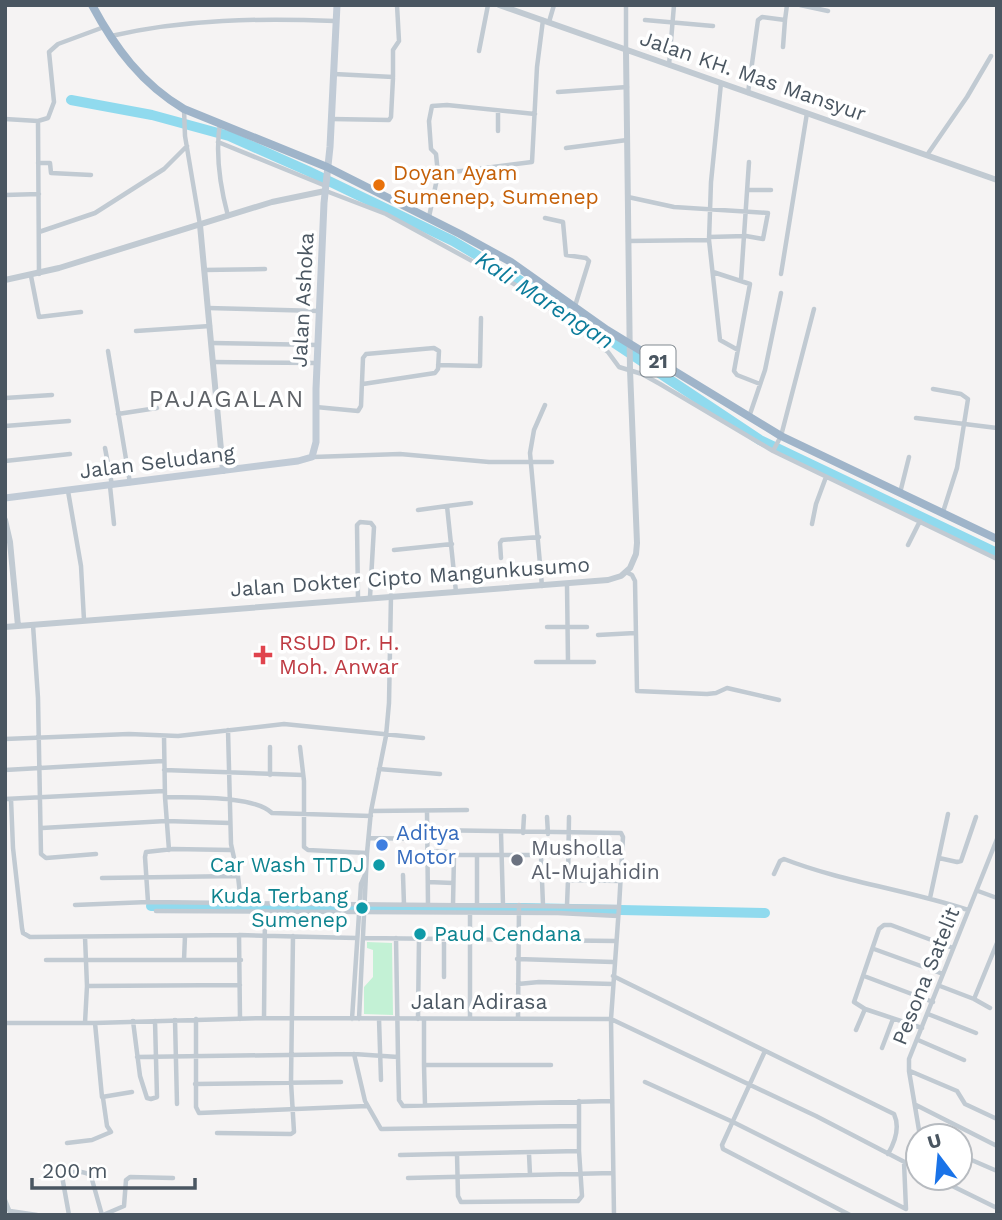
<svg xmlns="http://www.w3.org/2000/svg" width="1002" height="1220" font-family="'Work Sans',sans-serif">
<rect width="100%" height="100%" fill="#f5f3f3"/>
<path fill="#c3f1d5" d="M367,942L392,943L393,1015L364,1014V987L373,977V950L367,948Z"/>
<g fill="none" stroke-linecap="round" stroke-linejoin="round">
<path stroke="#90daee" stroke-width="10" d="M71,100L152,115L229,136L308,171L453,241L526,284L760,440L997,553
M151,906L356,909
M368,909L525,908L765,913"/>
<path stroke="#c1cad2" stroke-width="4.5" d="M626,5V50
M800,5L828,11
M645,20L713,26
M549,22L554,5
M111,36C184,19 261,18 335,21
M783,47L785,20
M479,51L488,5
M669,65L674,5
M334,74L393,77V50L399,41L397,5
M721,83L711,182L709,240L720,340L738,350
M558,92L627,87
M748,93L758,20L762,17L785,20L787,5
M184,109L185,136L200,225
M498,111V131
M5,119L38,121L48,118L54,102L49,52L58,44L104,27
M332,119L389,120L391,117L393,78
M38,121L39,274
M220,123C215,154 220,186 228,216
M218,142L326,186
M566,148L627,140
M927,155L967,97L991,56
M38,163H50L51,173L91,175
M438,174L532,162L537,67L543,20
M747,190H771
M326,191L386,214L525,290L608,352L619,367L642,374L660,384L773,451L997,559
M5,195L39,194
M628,197L674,207L768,213L763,239L746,236L709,237
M429,217L438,174L436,154L431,149L429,121L432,106L447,105L535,114
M545,218L563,222L566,255L586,258L589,261L575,306
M39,232L95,213L164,169L187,146
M628,241L709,240
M204,270L265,269
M713,272L750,284L734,371L737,375L760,384
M781,274L807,113
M31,276L39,317L81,312
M741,280L749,162
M208,308L319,311
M136,331L210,326
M212,343L318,345
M108,351L130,483
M213,362L317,363
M438,365L480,366L481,318
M933,389L961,394L968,399L957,468L943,512
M5,398L52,395
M316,407L358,411L361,406L363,358L366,354L434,348L439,351L438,369L435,373L363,384
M118,414L157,408
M749,417L765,370L781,293
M916,418L997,428
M5,426L69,421
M105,448L112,485
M773,451L781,436L814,309
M313,457L400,454L489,462H552
M5,461L70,454
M110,486L114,524
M68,491L81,566L84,620
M900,493L909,457
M447,506L471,503
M418,510L447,506L456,592
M812,524L816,504L826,477
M908,545L920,521
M394,550L452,544
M501,558L500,543L502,540L539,537
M626,572L632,575L635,581L637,691L707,694L716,693L727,688L779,700
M542,586L530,453L534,430L545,405
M358,599L357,525L360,522L371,523L374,527L370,597
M33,625L38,698L41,854L46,858L96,854
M547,627H587
M598,635L635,633
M536,662H568L567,585
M568,662H594
M228,730L231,844L238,876L241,903
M164,736L165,797L169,850
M5,739L129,734L178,736L284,724L423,738
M270,747V775
M300,747L304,781V847L308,850L367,853
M379,769L440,774
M5,770L163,761
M164,770L303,775
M165,797C192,798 253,795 272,813L371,816
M5,799L164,791
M11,799L13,848L22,928L23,933L30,937L239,935L356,938
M371,811L467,810
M427,811L428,905
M547,817L548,834
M42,828L166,821L230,823
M428,830L621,833L623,837L619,907
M501,833L503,905
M523,833L524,816
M369,838L428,839
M429,851L448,852L454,855H622
M541,856L543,905
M939,858L957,862L961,861L976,817
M774,874L780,861L784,859C843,882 908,890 968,910
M403,875L404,905
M102,878L238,876
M568,880L569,817
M428,882L453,883
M978,891L997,898
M930,898L948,814
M148,902L145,857L146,852L173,849L231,850
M75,905L148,902L619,907L611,1019L614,1215
M453,905L454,855
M477,905V855
M567,905L568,880L620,881
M156,911L558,913L618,916
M470,913V1018
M239,935L240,1019
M363,938L616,941
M874,949L943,974
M517,959L613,962
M46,960H241
M184,960L185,936
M613,976L894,1114C900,1127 895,1142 888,1154
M864,976L933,1002
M444,977V938
M518,984L539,982L613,984
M87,986L240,985
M940,986L974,999L997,943
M974,999L990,1008
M928,1014L976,1033
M264,1018L265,911
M518,1018L519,905
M196,1019V1107L199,1113L367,1106
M352,1019L361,884L365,875
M359,1019L367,853L371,811L386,736L389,703L391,595
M379,1019L381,1080
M418,1019L419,938
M424,1019V1065H551
M175,1020L177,1104
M133,1021L140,1076L147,1098L151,1099L157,1097L155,1021
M5,1023H95L264,1018L611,1019L816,1116L918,1169
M85,1023L87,986L85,937
M95,1023L102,1097L132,1092
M922,1028L865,1009L854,1002L879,929L884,925H891L953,948
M856,1030L865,1009
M918,1040L964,1060
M882,1048L893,1019
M765,1051L722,1145L723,1149L850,1215
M354,1054L365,1101L381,1129L579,1126
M137,1057L354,1054L398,1057L396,938
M398,1057L399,1100L403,1106L612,1101
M424,1065L425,1105
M910,1071L957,1091L965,1104L997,1119
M645,1082L733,1122L906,1209L904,1162
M195,1084L341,1082
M916,1105L997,1146
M217,1133L291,1134L294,1132L291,1082L293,936
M920,1136L909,1071V1059L997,839
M67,1143L92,1140L111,1132L107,1126L103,1098
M457,1154L458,1196L461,1202L578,1201L582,1196L579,1151
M529,1154L530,1175
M400,1155L579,1151V1101
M960,1155L997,1171
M408,1178L613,1173
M936,1178L997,1208
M5,1200L11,1215
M10,1211L37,1215
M69,1215L62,1176C69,1171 84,1170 91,1176L102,1215
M103,1215L124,1206L126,1180L130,1177L173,1178"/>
<path stroke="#c1cad2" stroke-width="6" d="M499,5L997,180
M200,225L223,471
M5,280L59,268L272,202L325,191
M5,520L10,542L18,626
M5,627L608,580L621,576L630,568L636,554L637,543L630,370L626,51"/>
<path stroke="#c1cbd6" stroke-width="7" d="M5,498L298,461L312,457L316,442V389L324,203L330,147L337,5"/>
<path stroke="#9fb4c9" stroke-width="8" d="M92,5C115,48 142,84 184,109L327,167L460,234L511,262L607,330L781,436L997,539"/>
</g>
<circle fill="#e8710a" stroke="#fff" stroke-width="2.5" cx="379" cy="185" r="7"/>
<path fill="#e0444e" stroke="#fff" stroke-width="2.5" d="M259.5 644.5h7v7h7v7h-7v7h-7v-7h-7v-7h7z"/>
<circle fill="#3f7fe0" stroke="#fff" stroke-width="2.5" cx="382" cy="845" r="7"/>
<circle fill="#6b7280" stroke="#fff" stroke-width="2.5" cx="517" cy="860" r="7"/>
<g fill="#0f9aa8" stroke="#fff" stroke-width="2.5">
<circle cx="379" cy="865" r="7"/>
<circle cx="362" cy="908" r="7"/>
<circle cx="420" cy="934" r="7"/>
</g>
<g text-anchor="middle" stroke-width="7" stroke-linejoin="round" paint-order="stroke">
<rect fill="#fff" stroke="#808990" stroke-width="2" x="640.5" y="345.5" width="35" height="31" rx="5"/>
<g font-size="19" font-weight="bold" fill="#4a5661">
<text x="658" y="368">21</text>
</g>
<g font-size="21" fill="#4a5661" stroke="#fff">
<text transform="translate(753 76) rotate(19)" y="7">Jalan KH. Mas Mansyur</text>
<text transform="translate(303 300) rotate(-87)" y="7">Jalan Ashoka</text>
<text transform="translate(157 462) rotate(-7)" y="7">Jalan Seludang</text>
<text transform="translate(410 577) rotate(-4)" y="7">Jalan Dokter Cipto Mangunkusumo</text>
<text transform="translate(926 976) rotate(-68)" y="7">Pesona Satelit</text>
<text x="479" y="1009">Jalan Adirasa</text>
</g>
<g font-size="21" fill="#c56008" stroke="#fff" text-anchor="start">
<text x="393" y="180">Doyan Ayam<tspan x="393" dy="24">Sumenep, Sumenep</tspan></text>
</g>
<g font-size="21" fill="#be3a42" stroke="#fff" text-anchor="start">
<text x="279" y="650">RSUD Dr. H.<tspan x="279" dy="24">Moh. Anwar</tspan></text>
</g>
<g font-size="21" fill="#366cbe" stroke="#fff" text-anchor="start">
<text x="396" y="840">Aditya<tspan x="396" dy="24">Motor</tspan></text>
</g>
<g font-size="21" fill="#5b616d" stroke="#fff" text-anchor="start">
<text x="531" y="855">Musholla<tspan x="531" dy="24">Al-Mujahidin</tspan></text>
</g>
<g font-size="21" fill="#0d838f" stroke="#fff" text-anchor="end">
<text x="365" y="872">Car Wash TTDJ</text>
<text x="348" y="903">Kuda Terbang<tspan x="348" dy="24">Sumenep</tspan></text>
<text x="434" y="941" text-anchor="start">Paud Cendana</text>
</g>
<g font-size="23" font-style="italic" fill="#0c7c9b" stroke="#fff">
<text transform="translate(545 300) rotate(33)" y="8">Kali Marengan</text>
</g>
<g font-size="24" letter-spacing="2" fill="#5f6368" stroke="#fff">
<text x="227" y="407">PAJAGALAN</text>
</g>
</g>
<rect width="1002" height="1220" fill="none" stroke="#4a5661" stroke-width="14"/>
<g transform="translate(939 1157) rotate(344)"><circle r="33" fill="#ffffff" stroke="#b7bbc0" stroke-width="2"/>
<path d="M0-5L12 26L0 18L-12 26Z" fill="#1a73e8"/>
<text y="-10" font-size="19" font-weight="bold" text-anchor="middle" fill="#4a5661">U</text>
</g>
<path d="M32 1178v10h163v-10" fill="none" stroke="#4a5661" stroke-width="3.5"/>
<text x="42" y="1178" font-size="21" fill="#4a5661" stroke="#ffffff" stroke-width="5" paint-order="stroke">200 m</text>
</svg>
